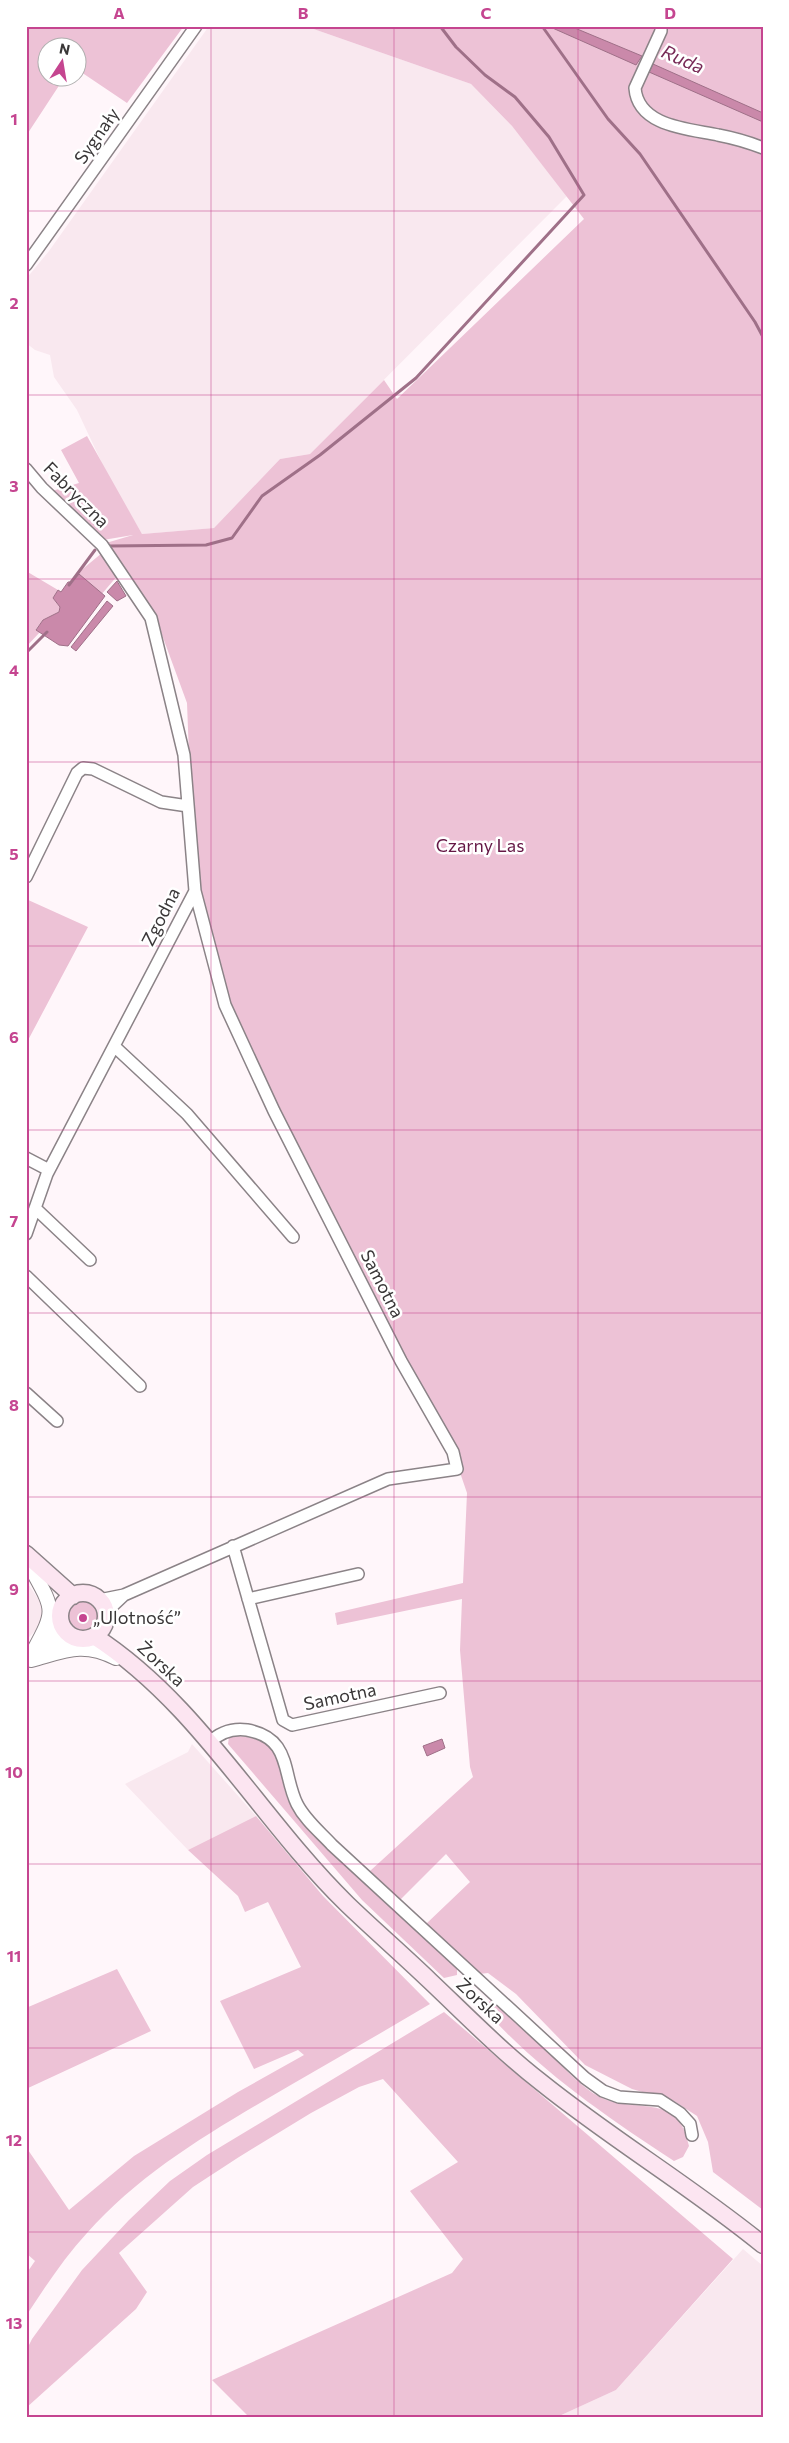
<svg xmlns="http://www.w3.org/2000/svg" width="789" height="2443" font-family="Commissioner,sans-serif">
<rect width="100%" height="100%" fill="#fff6fa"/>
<path fill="#f9e8ef" d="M209,26H305L471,84L512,126L567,196L310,454L280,459L214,528L142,534L108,476L77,410L54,377L50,355L35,350L26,343V279L49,251Z
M26,1581L41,1603L43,1619L38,1628L26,1640Z
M192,1744L256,1816L188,1850L125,1784L188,1752Z
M743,2249L763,2266V2417H557L616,2390Z"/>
<path fill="#edc2d6" d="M26,26H184L127,103L78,70V48H48V78H64L26,136Z
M305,26H763V2210L713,2172L708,2142L697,2116L674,2101L632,2089L585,2065L516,1994L488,1973L479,1974L426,1924L470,1882L446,1854L400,1900L370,1871L473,1777L470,1767L460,1650L462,1599L337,1625L335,1613L463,1583L467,1493L453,1452L267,1085L225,998L200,885L191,806L187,703L154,613L106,543L133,535L103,540L52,491L79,483L61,450L87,436L142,534L214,528L280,459L310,454L384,380L397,399L584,219L512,126L471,84Z
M102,553L118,575L101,595L79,578V572Z
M26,571L58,590L53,598L60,607L59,612L43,620L36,629L40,632L26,647Z
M26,899L88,927L26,1044Z
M67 1616a16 16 0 1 1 32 0a16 16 0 1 1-32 0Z
M238,1736C294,1741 272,1777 293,1809L324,1845L440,1951L457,1969V1975L444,1978L362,1900L228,1744L229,1737Z
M256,1816L323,1896L430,2004C383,2032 336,2059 289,2086C217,2128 143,2170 87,2233C64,2258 45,2287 26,2316V2274L35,2261L26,2253V2147L69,2210L134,2156L238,2092L304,2055L298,2050L254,2069L220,2001L301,1967L268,1902L245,1912L238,1896L188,1850Z
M117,1969L151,2031L26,2089V2008Z
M492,2001C513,2021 535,2041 557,2061C569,2073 583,2088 598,2096C634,2116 678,2089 689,2146L683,2157L674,2161C605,2116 537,2069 482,2007L486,2002Z
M444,2012L733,2259L616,2390L557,2417H249L212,2380L452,2273L463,2259L410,2191L458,2162L383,2079L359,2087L311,2113L239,2157L193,2187L119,2253L147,2292L136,2309L26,2408V2351L32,2339L82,2270L129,2220L170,2181L207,2155Z"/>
<path fill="#ca89aa" stroke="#9f7088" d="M548,26H570L642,56L636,65Z
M653,64L763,113V122L649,72Z
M79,574L105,596L68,646L59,645L36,630L43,620L59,612L60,607L53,598L58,590L61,592L68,582H72Z
M117,581L126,596L117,601L107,592Z
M107,601L113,606L76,651L71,647Z
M442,1739L445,1748L427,1756L423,1746Z"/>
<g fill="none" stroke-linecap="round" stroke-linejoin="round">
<path stroke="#9f7088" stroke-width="3" d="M542,26L608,119L640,154L755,322L763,337
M109,546L206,545L232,538L262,496L320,455L416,378L584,195L549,137L515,97L485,75L456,47L440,26
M69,585L95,550
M26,653L47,632"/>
<g stroke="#8b8387" stroke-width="14">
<path id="minor" d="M661,26V31L635,88C638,127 690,129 718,135C734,138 748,142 763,148
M26,265L196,26
M26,469L42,488L102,545L151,618L184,755L195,891L225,1005L274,1111L401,1361L453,1452L457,1469L388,1479L124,1595L99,1600
M26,877L77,773L83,768L93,769L161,802L188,806
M114,1046L187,1114L293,1237
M26,1158L49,1170
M35,1208L90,1260
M26,1234L47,1174L195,891
M26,1276L140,1386
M26,1393L57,1421
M233,1546L283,1720L292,1725L440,1693
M248,1599L358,1574
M105,1613L123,1596
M209,1743C219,1733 232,1728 247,1730C292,1738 282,1774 297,1804C305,1820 320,1832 332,1845L585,2078L603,2091L619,2097L660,2100L680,2113L690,2124L692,2135"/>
</g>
<g stroke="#8b8387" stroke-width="16">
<path id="tertiary" d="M32,1570C54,1610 56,1610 34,1650
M44,1641L61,1624
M45,1651L70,1635
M31,1660C65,1651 82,1641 116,1658"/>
</g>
<g stroke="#8b8387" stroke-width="19">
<path id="secondary" d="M26,1554L73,1596
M60 1616a23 23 0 1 1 46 0a23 23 0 1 1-46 0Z
M94,1636C199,1704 259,1818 347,1904C374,1930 403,1955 430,1981C467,2016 502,2052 542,2083C613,2140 692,2187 763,2245"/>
</g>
<use href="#minor" stroke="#fff" stroke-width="11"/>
<use href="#tertiary" stroke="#fff" stroke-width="14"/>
<use href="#secondary" stroke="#fce5f1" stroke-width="16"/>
</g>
<path fill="none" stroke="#c54590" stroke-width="1" stroke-opacity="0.55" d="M211,26V2417M394,26V2417M578,26V2417M26,211H763M26,395H763M26,579H763M26,762H763M26,946H763M26,1130H763M26,1313H763M26,1497H763M26,1681H763M26,1864H763M26,2048H763M26,2232H763"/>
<circle fill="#c54590" stroke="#fff" stroke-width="2" cx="83" cy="1618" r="5"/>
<g text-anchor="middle" stroke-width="5" stroke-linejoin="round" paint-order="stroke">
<g font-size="18" fill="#3a3738" stroke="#fff">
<text transform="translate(97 136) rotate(-55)" y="6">Sygnały</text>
<text transform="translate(76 495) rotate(45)" y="6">Fabryczna</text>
<text transform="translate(161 917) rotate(-63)" y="6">Zgodna</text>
<text transform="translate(382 1284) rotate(63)" y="6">Samotna</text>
<text transform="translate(161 1664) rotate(43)" y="6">Żorska</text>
<text transform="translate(340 1697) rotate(-12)" y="6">Samotna</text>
<text transform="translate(480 2001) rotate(43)" y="6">Żorska</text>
</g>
<g font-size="18" fill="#651846" stroke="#fff">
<text x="480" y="852">Czarny Las</text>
</g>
<g font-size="18" fill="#3a3738" stroke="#fff" text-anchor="start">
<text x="93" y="1624">„Ulotność”</text>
</g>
<g font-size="19" font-style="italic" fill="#782a57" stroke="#fff">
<text transform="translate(683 59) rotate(24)" y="7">Ruda</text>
</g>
</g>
<rect width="789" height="2443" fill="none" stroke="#ffffff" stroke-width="55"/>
<g transform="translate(62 62) rotate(12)"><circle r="24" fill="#ffffff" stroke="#b0afaf"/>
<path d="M0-4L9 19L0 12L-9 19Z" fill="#c54590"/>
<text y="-8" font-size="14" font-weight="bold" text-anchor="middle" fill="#3a3738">N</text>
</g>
<rect x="28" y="28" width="734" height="2388" fill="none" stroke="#c54590" stroke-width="2"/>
<g font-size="16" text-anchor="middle" font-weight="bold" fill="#c54590">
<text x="119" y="19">A</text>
<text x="303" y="19">B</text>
<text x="486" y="19">C</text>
<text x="670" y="19">D</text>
<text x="14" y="125">1</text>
<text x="14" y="309">2</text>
<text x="14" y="492">3</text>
<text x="14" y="676">4</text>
<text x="14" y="860">5</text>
<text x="14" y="1043">6</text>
<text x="14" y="1227">7</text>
<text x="14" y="1411">8</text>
<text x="14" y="1595">9</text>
<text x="14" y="1778">10</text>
<text x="14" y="1962">11</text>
<text x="14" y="2146">12</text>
<text x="14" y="2329">13</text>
</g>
</svg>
